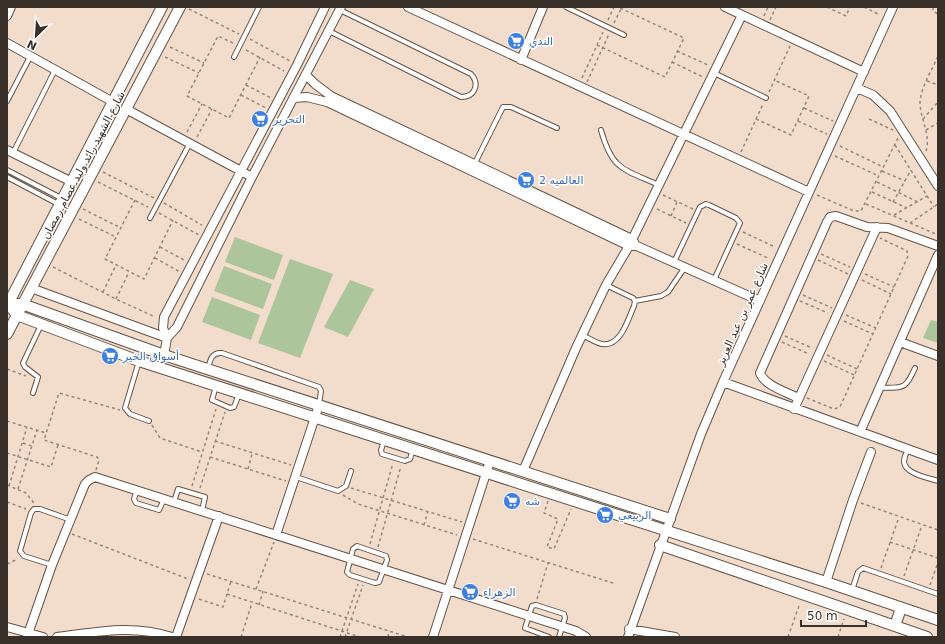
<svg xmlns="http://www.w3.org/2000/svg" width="945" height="644" font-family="'DejaVu Sans','Noto Naskh Arabic',sans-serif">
<rect width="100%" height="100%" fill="#f2dccc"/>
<path fill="#acc59a" d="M235,237L283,255L274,280L225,262Z
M290,259L333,274L300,358L258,343Z
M224,266L272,284L263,309L214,291Z
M350,280L374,289L348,337L324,327Z
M212,297L260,315L251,340L202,322Z
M931,320L938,322V343L923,338Z"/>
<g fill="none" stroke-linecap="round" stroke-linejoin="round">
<g stroke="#665346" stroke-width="6">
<path id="service" d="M566,7L624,35
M329,31L461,97C475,97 480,84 471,74L340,10
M234,57L259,7
M714,73L766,98
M7,101L30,57
M601,130C612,170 623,169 659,185
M13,153L55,70
M474,165L503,107H511L557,128
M7,170L63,199
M7,177L60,205
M150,218L190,143
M674,262L700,207L706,204L709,205L736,218L740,223L714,280
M635,301L661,296L668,292L685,267
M582,335C589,338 596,343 602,344C621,347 628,319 634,306L635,301L633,298L606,285
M139,361L125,408L130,414L149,421
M208,369C210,361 211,352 222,353L319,387L321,391L319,404
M216,386L212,400L230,408L234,407L239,394
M879,388C903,387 905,391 915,368
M33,393L38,377L25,367L23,363L41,325
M384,441L381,450L382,454L405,461L410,459L413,449
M908,450C906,453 904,458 904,462C905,474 929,478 938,481
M296,477L338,491L346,486L351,471
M137,490L134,499L136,503L159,510L164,499
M174,502L178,489L205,497L202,511
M357,546L386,556L387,560L379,582L375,583L350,575L347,572L353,549Z
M52,565L24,556L20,551L31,513L34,509H40L71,520
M852,590L858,572L863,568L938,594
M549,637L525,628L532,606L536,605L564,614L565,618L559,637"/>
</g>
<g stroke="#665346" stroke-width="10">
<path id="minor" d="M408,7L809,192
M725,7L864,72
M7,16L11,7
M7,43L113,102
M521,60L543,7
M306,75L315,84L331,96L632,239L634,242
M857,88L873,95L890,111L938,186
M294,98L307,97L327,102L629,246H637L760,301
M126,109L252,177
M7,150L72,182
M31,288L167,338
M167,338L163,328L164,317L297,65L325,7
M900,342L938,356
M164,355L167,338L177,327L252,177L341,7
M723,382L938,460
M798,398C787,392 765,386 760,373L827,222L830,217L836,216L867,227L888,228L938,246
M794,409L877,227
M860,432L938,255
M523,471L576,348L606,285L629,246L742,15
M276,535L319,405
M826,582L853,500L871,452
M7,627L43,637
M629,629L675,637
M28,634L52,565L85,484L89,480L95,477L576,631L586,637
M57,637C98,632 131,624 172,637
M176,637L219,516
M433,637L490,461
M628,637L701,434L723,382L893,7"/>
</g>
<g stroke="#665346" stroke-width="12">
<path id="tertiary" d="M8,304L17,315L139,361L826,582L938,620
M8,304H22L164,355L670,519
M7,306L162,7
M7,334L180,7
M660,545L927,637
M895,626L901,608"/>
</g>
<path stroke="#96867b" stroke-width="1.5" stroke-dasharray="3 3" stroke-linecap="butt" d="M827,7L846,16L850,7
M864,7L880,15
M933,7V11L938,14
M189,9L239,34
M764,16L768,7
M608,20L614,7
M770,20L776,7
M614,23L622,7
M250,39L290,61
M233,43L218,36L187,96L229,118L260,57
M597,45L665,77L684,38L618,7
M170,47L204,63
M246,50L284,71
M677,51L708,65
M165,57L199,73
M672,62L703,77
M582,78L603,32
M927,81L938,85
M587,82L609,34
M246,85L271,98
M769,92L790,46
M241,95L266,108
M804,108L833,121
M756,119L791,135L809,96L774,80
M869,119L893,130
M923,119L938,102
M798,121L827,134
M926,130L938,123
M187,132L202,104
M197,137L212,109
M895,145L934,207
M840,146L883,167
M926,151C931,134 920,119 920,102C921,87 932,70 938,56
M741,152L763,104
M835,156L879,176
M882,171L905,181
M103,172L154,198
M98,182L148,207
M877,182L918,202
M872,192L907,208
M663,195L693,209
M817,195L854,211H861L898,138
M135,200L105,259L144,279L173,220
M893,202L911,170
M164,203L202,225
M866,204L938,235
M83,209L121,228
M657,209L686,223
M159,213L199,235
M894,215L927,196
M671,216L677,202
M79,219L116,237
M910,223L938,204
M743,232L775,247
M737,244L770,259
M160,247L184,260
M821,254L850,267
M155,258L180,272
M818,260L848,274
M53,267L116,299L155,317
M865,274L894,287
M862,280L891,294
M103,292L116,265
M803,295L832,308
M116,299L129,272
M800,301L828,313
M846,315L876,328
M844,321L873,334
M785,336L812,348
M782,342L809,354
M827,355L857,369
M824,361L854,375
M7,369L26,376
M807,398L834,409L840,407L908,256L907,251L880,238
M7,421L46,433
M152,425L160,438L202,452
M215,441L291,465
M23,443L32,446
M7,453L51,467L58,445
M210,457L286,481
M248,469L252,454
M96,470L99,460L97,457L44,440L59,393L120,410
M7,485L26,493L34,503
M9,486L27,427
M192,486L216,409
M200,488L225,412
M351,488L462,522
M18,489L37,430
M343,495L358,504L457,535
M548,501L544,513L558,519L547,547L554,549L571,509
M7,502L26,509
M861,503L938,530
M424,525L428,511
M72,534L188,579
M473,539L616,584
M890,542L938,558
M370,544L393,463
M378,547L401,466
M7,564L18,559
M881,568L899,517
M207,574L408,637
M904,576L922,525
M930,585L938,562
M256,589L274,542
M227,594L360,637
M199,599L223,607L231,581
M537,599L548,563
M259,605L263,591
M241,637L252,603
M340,637L358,584
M345,637L363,585
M388,637L389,631
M788,637L800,603
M838,637L844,619"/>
<use href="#service" stroke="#fff" stroke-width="4"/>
<use href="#minor" stroke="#fff" stroke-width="8"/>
<use href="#tertiary" stroke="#fff" stroke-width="10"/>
</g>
<defs>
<g id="supermarket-disc" transform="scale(0.9)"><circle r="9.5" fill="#3f7fe0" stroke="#fff"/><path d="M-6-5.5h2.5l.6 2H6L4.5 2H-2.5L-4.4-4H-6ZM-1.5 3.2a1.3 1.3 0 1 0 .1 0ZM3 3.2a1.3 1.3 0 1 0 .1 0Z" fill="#fff"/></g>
</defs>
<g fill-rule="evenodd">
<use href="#supermarket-disc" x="516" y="41"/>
<use href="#supermarket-disc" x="260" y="119"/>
<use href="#supermarket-disc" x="526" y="180"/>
<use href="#supermarket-disc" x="110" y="356"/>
<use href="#supermarket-disc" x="512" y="501"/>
<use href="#supermarket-disc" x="605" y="515"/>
<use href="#supermarket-disc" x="470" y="592"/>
</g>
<g text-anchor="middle" stroke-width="3" stroke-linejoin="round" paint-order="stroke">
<g font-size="11" fill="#366cbe" stroke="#fff" text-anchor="start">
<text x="529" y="45">الندي</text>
<text x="273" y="123">التحرير</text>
<text x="539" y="184">العالميه 2</text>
<text x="123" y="360">أسواق الخير</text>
<text x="525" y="505">شه</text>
<text x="618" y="519">الربيعي</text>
<text x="483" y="596">الزهراء</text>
</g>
<g font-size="11" fill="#39302a" stroke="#fff">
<text transform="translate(83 165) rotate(-62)" y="4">شارع الشهيد رائد وليد عصام رمضان</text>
<text transform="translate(742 314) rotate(-66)" y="4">شارع عمر بن عبد العزيز</text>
</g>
</g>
<rect width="945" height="644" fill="none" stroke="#39302a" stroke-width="16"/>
<g transform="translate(36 36) rotate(205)" stroke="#ffffff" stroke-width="3" paint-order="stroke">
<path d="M0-3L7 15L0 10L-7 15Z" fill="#39302a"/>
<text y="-6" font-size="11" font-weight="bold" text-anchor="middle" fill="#39302a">N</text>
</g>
<path d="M801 620v6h65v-6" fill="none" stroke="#39302a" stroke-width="2"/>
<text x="807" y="620" font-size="12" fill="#39302a" stroke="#ffffff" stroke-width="3" paint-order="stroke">50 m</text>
</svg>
